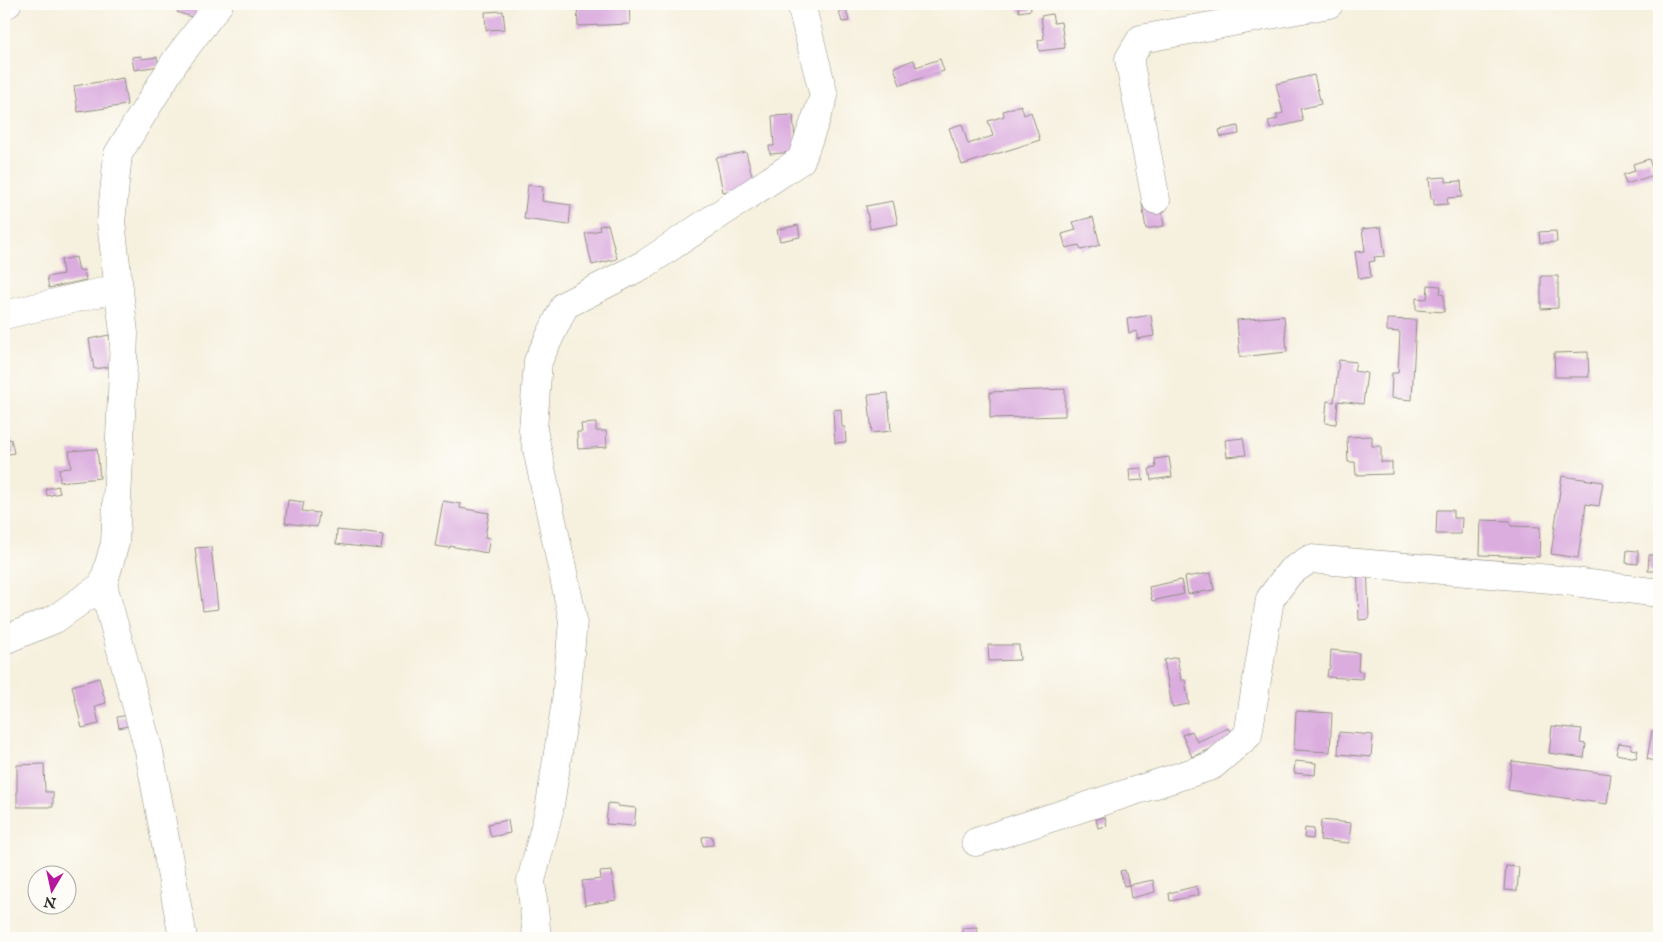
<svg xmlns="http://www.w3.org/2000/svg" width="1663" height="942" font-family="'IM FELL English',serif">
<rect width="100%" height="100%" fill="#fdfcf7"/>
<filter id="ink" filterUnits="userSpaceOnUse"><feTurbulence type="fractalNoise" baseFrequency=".02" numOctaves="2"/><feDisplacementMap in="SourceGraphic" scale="10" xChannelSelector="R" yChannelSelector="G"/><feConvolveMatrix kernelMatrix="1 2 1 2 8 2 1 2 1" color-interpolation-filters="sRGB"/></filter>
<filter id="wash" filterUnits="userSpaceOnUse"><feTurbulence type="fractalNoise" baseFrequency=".0096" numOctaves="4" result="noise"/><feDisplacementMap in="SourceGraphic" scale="20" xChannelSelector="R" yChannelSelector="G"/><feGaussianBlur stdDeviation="1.12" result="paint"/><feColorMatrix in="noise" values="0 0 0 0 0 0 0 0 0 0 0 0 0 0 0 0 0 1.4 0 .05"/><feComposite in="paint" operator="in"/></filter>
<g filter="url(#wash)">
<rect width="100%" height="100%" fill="#f6f0de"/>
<g id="blocks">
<path fill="#dbaddf" d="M180,4H217L200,20L177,12Z
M577,4H629L630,24L578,26Z
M1018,4H1030L1031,10L1019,12Z
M1165,4H1201V5L1166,9Z
M846,9L849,21L842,22L839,11Z
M503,11L505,29L486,30L485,12Z
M1052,14L1054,23L1061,22L1065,48L1039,51L1038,40L1044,39L1041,16Z
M141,56L142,59L157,57L159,66L134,70L132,57Z
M940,59L944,71L900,85L894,67L914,60L916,67Z
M1314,75L1321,104L1300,109L1303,121L1270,129L1268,121L1278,119L1276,115L1283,113L1276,84Z
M123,78L127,105L78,112L74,86Z
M1021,105L1024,115L1031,112L1040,140L962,165L949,128L962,124L968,144L993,136L988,121L1004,116L1003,111Z
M793,115L796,152L770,154L769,146H774L772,116Z
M1238,126L1239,134L1221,137L1219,130Z
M746,152L752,176L762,174L764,183L723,192L716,158Z
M1649,159L1654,175L1626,184L1623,175L1635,171L1633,164Z
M1446,177V182L1461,181L1462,197L1447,198L1448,204L1434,205V199H1431L1429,178Z
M528,185L543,187L542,201L571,205L569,225L524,219Z
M1160,200L1164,226L1146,229L1142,203Z
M893,201L898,224L870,229L866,206Z
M1093,217L1100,245L1081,250L1079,245L1066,248L1062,234L1076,230L1073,222Z
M608,224L617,259L592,265L585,234L600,230L599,226Z
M798,225L800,237L780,241L777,230Z
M1381,227L1385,256L1374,257L1375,261L1369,262L1371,277L1359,279L1355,252L1365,251L1362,229Z
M1556,231L1557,242L1540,243L1539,232Z
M76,257L79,271L84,270L86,280L49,288L47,277L63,274L61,260Z
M1541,276H1558V308L1541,309Z
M1428,285L1441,286L1440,294L1444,295V312L1416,310V298L1427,299Z
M1151,315L1154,336L1137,339V331L1129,333L1127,319Z
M1284,316L1287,352L1240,357L1237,320Z
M1387,319L1416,320L1412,400L1391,398L1392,373H1398L1400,332L1387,331Z
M109,335L114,366L94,369L89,339Z
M1588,352L1589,377H1555L1554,353Z
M1339,360L1356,362L1354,371L1367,373L1363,404L1338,401L1336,424L1325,423L1327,401L1334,402Z
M1065,389V416L990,418V392Z
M888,393L891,431L872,433L868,395Z
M841,409L842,427H845L846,442L835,443L833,410Z
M596,423V431H606L607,447L578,449L577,432H582L581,424Z
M1372,436V446H1381V462H1392V474L1356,475L1355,462H1348L1347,437Z
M1243,438L1246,455L1227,457L1225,440Z
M11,439L14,453L4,455V441Z
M97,449L100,478L60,482L59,469L71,468L69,451Z
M1169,457L1172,477L1151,480L1149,469L1156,468L1155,459Z
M1141,468L1143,480L1130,481L1129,469Z
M1562,476L1603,482L1599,506L1586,504L1578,558L1551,554Z
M58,486L60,493L47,496L46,489Z
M288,500L304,502L302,511L319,513L317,527L285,523Z
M443,501L461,504L460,508L489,513L485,537L490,538L487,553L450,546V548L435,546Z
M1437,510H1453V518H1462L1461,534H1436Z
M1481,520L1510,521L1511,526L1540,527L1539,557L1480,555Z
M337,530L383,535L381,549L336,544Z
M211,547L218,609L203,611L195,548Z
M1627,550L1638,551V564L1626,563Z
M1649,555H1659V571H1648Z
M1357,563H1367L1369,619L1359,620Z
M1211,573L1214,590L1188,594L1185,577Z
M1181,580L1184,594L1152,601L1149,587Z
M988,645H1019L1020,660L989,661Z
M1331,650L1359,653L1358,671L1363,672L1362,679L1327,677L1328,669H1330Z
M1177,657L1181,680H1185L1189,704L1172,707L1164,660Z
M99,678L106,703L95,706L99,724L82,728L72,686Z
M1296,711L1332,713L1330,752L1294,750Z
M135,714L137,724L119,728L117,717Z
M1552,726L1582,729L1580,743L1586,744L1584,758L1549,753Z
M1228,728L1234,739L1192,757L1182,735L1192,731L1197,742Z
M1652,731L1659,732V762L1647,759Z
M1339,732L1373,735L1371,757L1338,754Z
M1619,743L1631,745V749L1638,750L1636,758L1616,754Z
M1295,761L1316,763L1315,775L1294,773Z
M1512,761L1611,774L1607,804L1508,790Z
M44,764L45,792H53V807H17V765Z
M608,803L618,804V806L636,808L634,826L606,824Z
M1105,817L1107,826L1098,828L1096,819Z
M508,820L510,833L491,837L488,824Z
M1321,820L1351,823L1349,843L1320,840Z
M1305,828L1314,829L1313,839L1304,838Z
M712,836L713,845L703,846L702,837Z
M1506,866L1519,867L1517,891L1504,890Z
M1125,870L1129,885L1124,886L1120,871Z
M612,871L616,900L585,905L582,881L601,879L600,872Z
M1153,880L1155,892L1131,898L1129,885Z
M1197,886L1199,895L1170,901L1169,893Z
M977,927L978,938H963L962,928Z"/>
</g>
</g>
<g filter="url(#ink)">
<use href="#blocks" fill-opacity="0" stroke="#908e84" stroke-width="1"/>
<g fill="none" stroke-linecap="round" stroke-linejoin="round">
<g stroke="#908e84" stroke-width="29">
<path id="minor" d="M4,5L7,4
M1156,200L1129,59L1141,39L1329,4
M4,315L119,288
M103,585L149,751L183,938
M4,640L55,619L103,585L115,543L122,394L124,333L111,222L118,154L176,60L219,4
M976,842L1212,766L1248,735L1270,599L1290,572L1310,559L1551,579L1659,593
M537,938L531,881L549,811L566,701L573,620L533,430L538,361L565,305L645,264L801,160L824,96L801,4"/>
</g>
<use href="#minor" stroke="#fff" stroke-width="28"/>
</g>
</g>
<rect width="1663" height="942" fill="none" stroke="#fdfcf7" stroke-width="20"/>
<g transform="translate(52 890) rotate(189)"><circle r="24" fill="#fdfcf7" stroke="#a9a8a5"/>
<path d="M0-4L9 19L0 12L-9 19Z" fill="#b5179e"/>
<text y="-8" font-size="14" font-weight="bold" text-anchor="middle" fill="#2b2b2b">N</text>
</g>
</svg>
